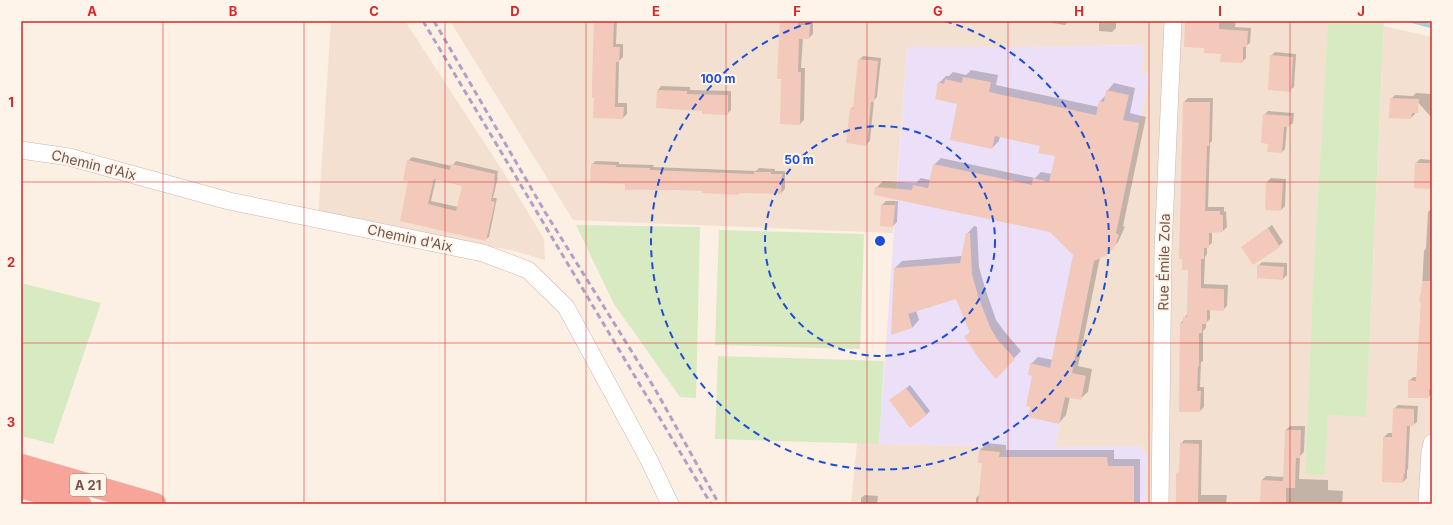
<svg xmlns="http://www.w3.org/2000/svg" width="1453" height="525" font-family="Inter,sans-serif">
<rect width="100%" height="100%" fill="#fcefe3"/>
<path fill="#f4e0d1" d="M331,21H405L504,173L544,239L545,260L511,250L318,219Z
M450,21H1328L1313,280L1305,473L1325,475L1328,415L1366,416L1384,26L1432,37V504H1145L1147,455L1138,446L1055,447L1065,397L1081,400L1072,373L1094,260L1116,233L1150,74L1142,73L1143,45L1035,47H907L893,233L573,220Z
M857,443L1003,447L998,504H851Z"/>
<path fill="#ece0f8" d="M1143,45L1142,73L1150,74L1116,233L1118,234V238L1111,251L1105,256L1094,260L1072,373L1086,376L1081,400L1065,397L1055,447L1138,446L1147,455L1145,504H998L1003,447L879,444L907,47H1035Z"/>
<path fill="#d7eac2" d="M1328,21H1384L1366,417L1328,415L1325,475L1305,474L1313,280Z
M576,225L700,227L696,398L680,397L614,304Z
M719,230L864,234L860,349L715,345Z
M21,283L101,303L53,444L21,436Z
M718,356L884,361L879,444L715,439Z"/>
<path fill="#0003" fill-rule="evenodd" d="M595,21H617L616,44H623V57L619,61L618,103H627V114L623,118L594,117Z
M781,21H813V34L809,38H803L801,68H805L804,120L800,124L782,78Z
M1052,21H1069L1065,25L1052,23Z
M1099,21H1116V28L1112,32L1099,31Z
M1186,21H1236L1235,27L1251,28L1250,43L1246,46V58L1242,62L1205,47Z
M1275,52L1296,54L1294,87L1290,90L1271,56Z
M863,56L881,58L877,97L874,100L870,141L866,145L851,109L854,106L859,60Z
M971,70L998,75L996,85L1099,107L1100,101L1106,95L1107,91L1114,83L1135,88L1130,113L1146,117L1123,226L1125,227L1118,242L1111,250L1100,257L1078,366L1092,369L1088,392L1080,399L1070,397L1066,415L1059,423L1033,375L1031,364L1038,357L1053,360L1074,254L1050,231L876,188L883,181L916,183L921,178L930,180L934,165L941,158L1035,178L1041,172L1052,174L1056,155L1041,145L1000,136L999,141L992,148L959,104L939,83L946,76H949L953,72L966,75Z
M661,86L690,87V90L731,91V110L727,114L703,110L658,90Z
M1416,93L1432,94V118L1415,99V114L1411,118L1391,99L1395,95L1413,96Z
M1188,98H1213L1212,141L1210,143L1208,207H1224V212L1226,211L1227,227L1223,231L1212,232V243L1207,247V254L1205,257L1204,284L1228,285L1227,306L1223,310L1210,309V319L1206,323V328L1203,331V361L1201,362L1200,387H1204V407L1200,411L1181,323L1188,313L1189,269L1184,102Z
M1268,111L1294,113L1293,123L1289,126H1287L1285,149L1282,152L1264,115Z
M412,157L452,166L456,161L498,171L497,177H498L493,198H497L489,237L485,240L401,220L409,181L408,161ZM436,179L463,186L458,207L431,201Z
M1420,159L1432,160V188L1416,163Z
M596,161L619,162V164L654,165L653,167L756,171L759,168L775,169V171H785V189L781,193L740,192L738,194L703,190L626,189V184L592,164Z
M1271,178L1286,179L1285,206L1281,210L1266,209L1267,182Z
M886,201H898L897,222L893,226L882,205Z
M1432,208V394L1428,397L1409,381L1413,377H1417L1424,251L1426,248L1428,212Z
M1272,225L1283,242L1279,246L1242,247Z
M974,226L977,227L979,267L985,288L996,320L1004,331L1021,351L996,377L966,337L970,332L957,298L916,310L919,320L912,328L895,268L902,261L962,256L967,234Z
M1262,262L1287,263V275L1283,279L1258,266Z
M910,385L930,411L926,415L891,400Z
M1398,405L1418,406L1417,422L1413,425H1410L1408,469L1407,470V478L1403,482L1384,437L1388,433H1393L1394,409Z
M1290,426H1305L1304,452L1300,456L1299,479L1328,480V490L1343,491L1342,504H1276V501L1262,480L1266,476L1284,477L1286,430Z
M1184,440H1202L1201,495H1227L1226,504H1177V474L1180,471L1181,444Z
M987,443L1006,445V450H1114V459H1140V504H976V498L980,494L983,462L980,450Z
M865,495L878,496L877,504H861V498Z"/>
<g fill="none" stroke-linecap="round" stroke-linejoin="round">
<path stroke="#9ed6d8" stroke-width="4.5" d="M1413,21L1432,26"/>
</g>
<path fill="#f2c9bb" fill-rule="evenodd" d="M594,21H614L613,47H620L619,62H616L615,107H624L623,119L593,118L594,98H592V83Z
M780,21H798V25H810L809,39H799L798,72H801L800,125L780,124L781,79H777Z
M1185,21H1219V29L1248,31L1247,47H1243V63L1220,62L1221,54L1204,53V48L1184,47Z
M1270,55L1293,57L1291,92L1268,90Z
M858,59L878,61L874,102H871L867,146L846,143L850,108L853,109Z
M963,77L991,82L989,92L1096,115L1099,101L1104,102L1106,90L1129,95L1123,120L1139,123L1116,233L1119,235L1115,246L1111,251L1105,256L1094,261L1072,373L1086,376L1081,400L1065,397L1059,424L1028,417L1030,407L1026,406L1032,376L1028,375L1030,363L1050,368L1073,255L1050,232L874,195L875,187L912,190L913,185L928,188L933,164L1032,185L1033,178L1049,182L1055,156L1038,153L1040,146L995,136L992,149L950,140L957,104L935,99L938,82L944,84L945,79L962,83Z
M657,90L687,91V94L728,95V115L702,114V111L656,108Z
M1390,98L1419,99L1418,113H1412L1411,119L1389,118Z
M1183,102H1210L1209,146H1207L1205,211H1220V215H1223V232L1209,233V248H1204V259H1201V288L1224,289V311L1207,310V324H1202V333H1199V366H1198L1197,391H1201L1200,412H1179L1180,323H1183V317H1187L1188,270H1182V259H1179Z
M1263,114L1291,116L1290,127H1284L1282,153L1267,152L1268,144L1261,143Z
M407,160L450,170L451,164L495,174L494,180L495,181L491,201L495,202L486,241L400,221L408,181L403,180ZM434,179L462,186L456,211L428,204Z
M1415,163H1432V189L1414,188Z
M591,164L616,165V167L650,168V170L754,174V172H771V174H782L781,194L739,193V195L702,193V191L649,189L625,190V184L590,183Z
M1266,182L1283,183L1281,211L1265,210Z
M881,205H895L893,227L880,226Z
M1268,228L1280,247L1253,265L1241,247Z
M966,233H970L972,274L978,296L990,327L997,339L1015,359L996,379L980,360L964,336L970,333L956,299L908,314L912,328L891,335L894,268L960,263Z
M1257,265L1284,267L1283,280L1257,278Z
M1422,281H1432V373L1431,389H1429V398H1408V380L1416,381L1421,303L1419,301L1420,295L1421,294Z
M906,388L927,415L910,428L889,400Z
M1393,408L1414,409V426H1407L1405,474L1404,473L1403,483L1382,482L1383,437H1392Z
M1285,430H1301L1300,458H1296L1295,488H1286V503L1260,502L1261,480L1283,481Z
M1180,443L1199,444L1198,504H1176V473H1179Z
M979,450L1000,452L999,457H1107L1108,466H1134V504H978L982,463H978Z"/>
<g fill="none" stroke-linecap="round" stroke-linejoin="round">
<g stroke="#d0b7ad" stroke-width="18">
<path id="minor" d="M21,150L69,157L229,201L483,253L528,270L566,307L649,460L670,504
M1160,504L1163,250L1173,21
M1427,504L1430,452L1432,443"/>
</g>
<g stroke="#d8cfcc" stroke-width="23">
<path id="highway" d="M21,465L155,504
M21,487L80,504"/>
</g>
<use href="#minor" stroke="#fff" stroke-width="17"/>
<use href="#highway" stroke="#f7a599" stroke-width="22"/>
<path stroke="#b0a2c6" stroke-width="3" stroke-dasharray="6 4" stroke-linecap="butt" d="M423,21L711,504
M434,21L545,212L655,389L719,504"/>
</g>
<path fill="none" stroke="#d62828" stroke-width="1" stroke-opacity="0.55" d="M163,21V504M304,21V504M445,21V504M586,21V504M726,21V504M867,21V504M1008,21V504M1149,21V504M1290,21V504M21,182H1432M21,343H1432"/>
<g fill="none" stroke="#1d4ed8" stroke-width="2" stroke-dasharray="7 5">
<circle cx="880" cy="241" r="115"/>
<path d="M945 21A229 229 0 1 1 815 21"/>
</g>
<g text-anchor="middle" stroke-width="4" stroke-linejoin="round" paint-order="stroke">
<rect fill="#fff4e9" stroke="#9e8379" stroke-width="1" x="70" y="474" width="36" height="22" rx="3"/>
<g font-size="13" font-weight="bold" fill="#745349">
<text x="88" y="490">A 21</text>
</g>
<g font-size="14" fill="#745349" stroke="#fff4e9">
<text transform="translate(94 165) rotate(14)" y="5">Chemin d'Aix</text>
<text transform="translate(410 238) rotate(12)" y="5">Chemin d'Aix</text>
<text transform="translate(1164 262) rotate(-89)" y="5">Rue Émile Zola</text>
</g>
</g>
<circle cx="880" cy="241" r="6" fill="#1d4ed8" stroke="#fff4e9" stroke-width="2"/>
<g font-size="12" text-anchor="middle" font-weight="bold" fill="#1d4ed8" stroke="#fff4e9" stroke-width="4" stroke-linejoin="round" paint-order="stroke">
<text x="718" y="83">100 m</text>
<text x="799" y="164">50 m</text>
</g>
<rect width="1453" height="525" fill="none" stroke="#fff4e9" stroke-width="44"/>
<rect x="22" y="22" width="1409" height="481" fill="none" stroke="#d62828" stroke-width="1.5"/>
<g font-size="13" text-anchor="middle" font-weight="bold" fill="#d62828">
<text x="92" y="16">A</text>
<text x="233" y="16">B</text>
<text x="374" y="16">C</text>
<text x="515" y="16">D</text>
<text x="656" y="16">E</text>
<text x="797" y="16">F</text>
<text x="938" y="16">G</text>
<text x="1079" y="16">H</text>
<text x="1220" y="16">I</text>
<text x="1361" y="16">J</text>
<text x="11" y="107">1</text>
<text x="11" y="267">2</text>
<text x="11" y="427">3</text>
</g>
</svg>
